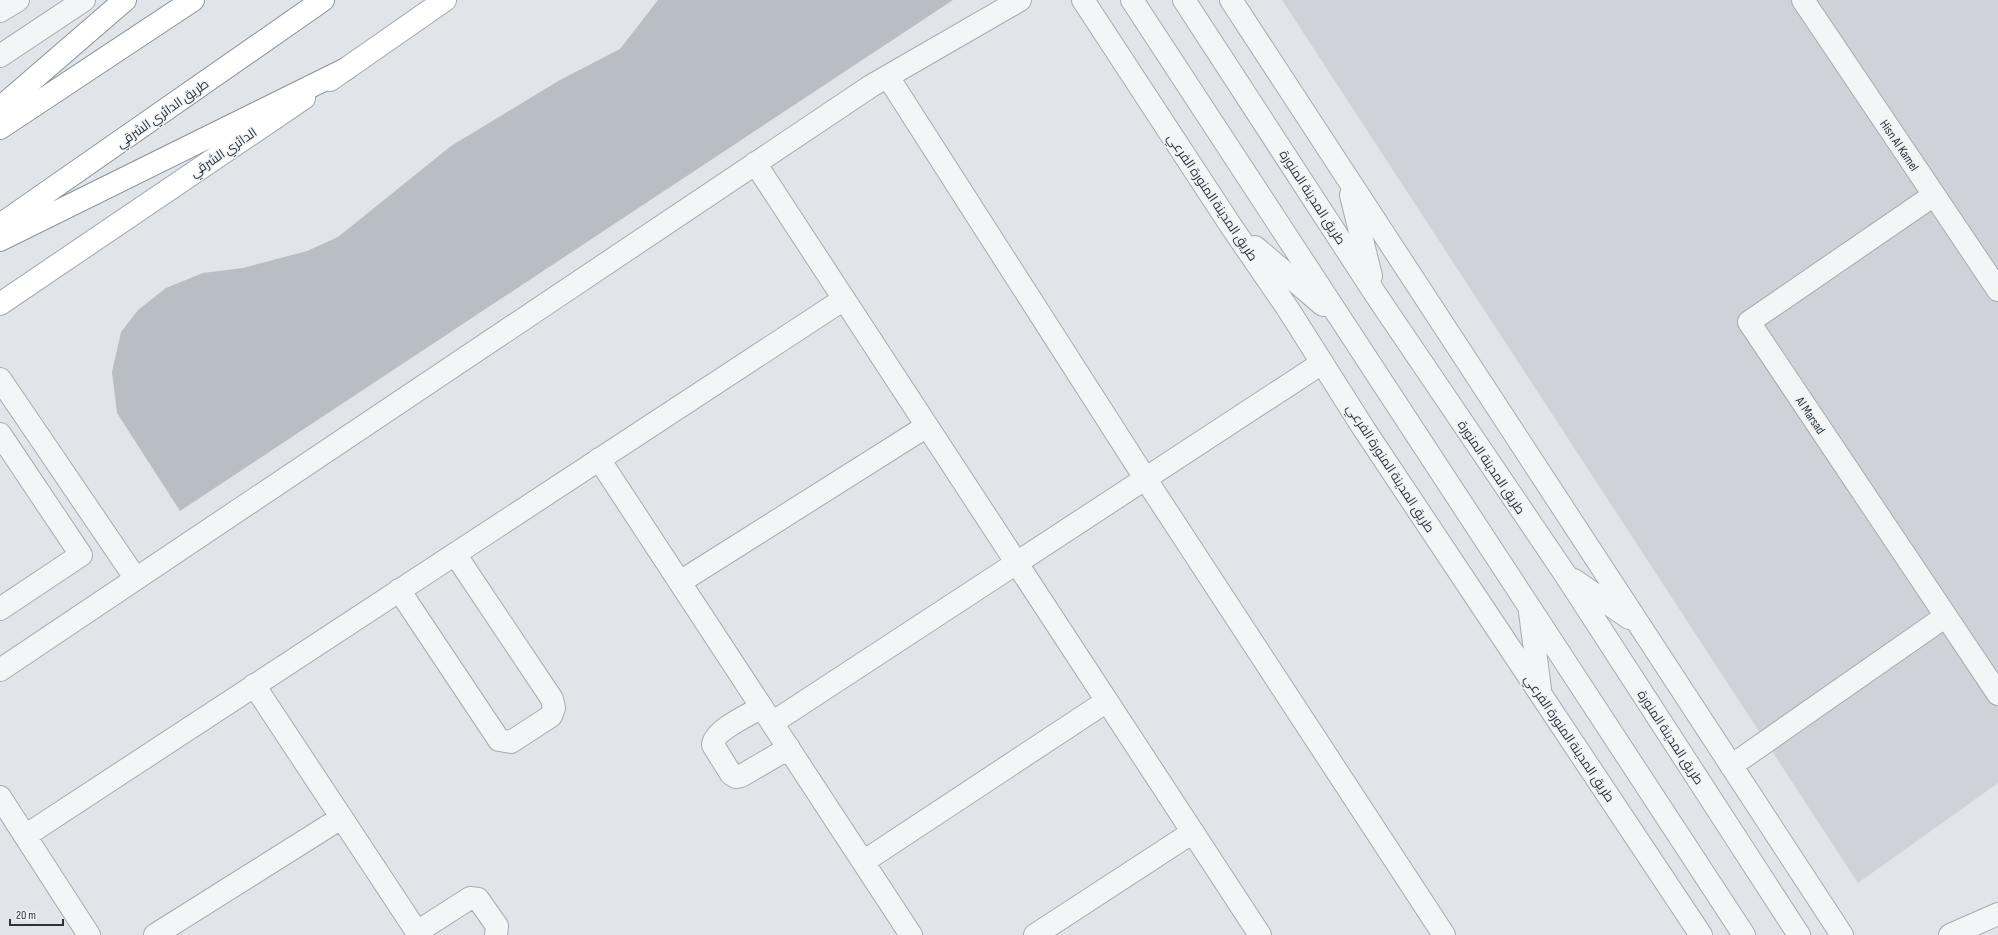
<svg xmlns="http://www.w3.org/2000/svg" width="1998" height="935" font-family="'Sofia Sans Condensed',Cairo,sans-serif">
<rect width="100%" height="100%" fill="#e1e4e8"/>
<path fill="#cfd3d9" d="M1282,0H1998V783L1858,883Z"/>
<path fill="#b9bec4" d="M658,0H953L180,511L117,413L112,372L121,332L138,310L166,288L203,273L243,268L307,251L338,237L451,146L560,80L620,49Z"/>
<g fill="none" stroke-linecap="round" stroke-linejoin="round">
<g stroke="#a7abb1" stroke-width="24">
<path id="minor" d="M1083,0L1231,226L1288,309L1364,429L1701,935
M1132,0L1744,935
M1184,0L1376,295L1565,574L1799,935
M1231,0L1842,935
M1803,0L1998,290
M0,11L18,0
M0,56L84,0
M888,77L1145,478L1444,935
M755,163L1260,935
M1351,195L1371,276
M1934,195L1749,322L1998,694
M1255,247L1323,305
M0,379L136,579
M0,434L81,555L0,609
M599,459L911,935
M1574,580L1629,618
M680,582L927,426
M399,590L499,740L511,742L551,716L554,708L552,699L455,554
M1530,612L1540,689
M0,670L871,86L1020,0
M254,685L419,935
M762,707C749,715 714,730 713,745L731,774L736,777L741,776L789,748
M772,723L1322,363
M1731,766L1946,616
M0,797L89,935
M25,836L844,299
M863,862L1107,701
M417,932L470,898L478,899L497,926L496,935
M155,935L341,818
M1035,935L1193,832
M1950,935L1998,914"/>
</g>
<g stroke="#a2a9b2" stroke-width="24">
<path id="major" d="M330,80L445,0
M0,304L304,98"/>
</g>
<g stroke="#8a939d" stroke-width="24">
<path id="highway" d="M0,108L125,0
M0,128L193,0
M0,225L323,0
M0,240L346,69"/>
</g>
<use href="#minor" stroke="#f3f5f7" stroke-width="22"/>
<use href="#major" stroke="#fff" stroke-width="22"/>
<use href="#highway" stroke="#fff" stroke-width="22"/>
</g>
<g text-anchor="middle" stroke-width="3" stroke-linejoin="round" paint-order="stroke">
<g font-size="13" fill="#2b333d" stroke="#f0f3f6">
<text transform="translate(162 113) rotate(-35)" y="5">طريق الدائري الشرقي</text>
<text transform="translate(1900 145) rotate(56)" y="5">Hisn Al Kamel</text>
<text transform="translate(223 152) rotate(-34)" y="5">الدائري الشرقي</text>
<text transform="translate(1213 197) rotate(56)" y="5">طريق المدينة المنورة الفرعي</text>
<text transform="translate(1313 197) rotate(57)" y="5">طريق المدينة المنورة</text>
<text transform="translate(1811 415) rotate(56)" y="5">Al Marsad</text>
<text transform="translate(1492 467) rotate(56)" y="5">طريق المدينة المنورة</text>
<text transform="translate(1391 468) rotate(57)" y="5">طريق المدينة المنورة الفرعي</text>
<text transform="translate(1671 737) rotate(57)" y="5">طريق المدينة المنورة</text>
<text transform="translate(1570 738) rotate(56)" y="5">طريق المدينة المنورة الفرعي</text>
</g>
</g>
<path d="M10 919v6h53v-6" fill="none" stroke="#2b333d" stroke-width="2"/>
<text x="16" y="919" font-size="12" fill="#2b333d" stroke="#f0f3f6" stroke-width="3" paint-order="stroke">20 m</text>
</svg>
